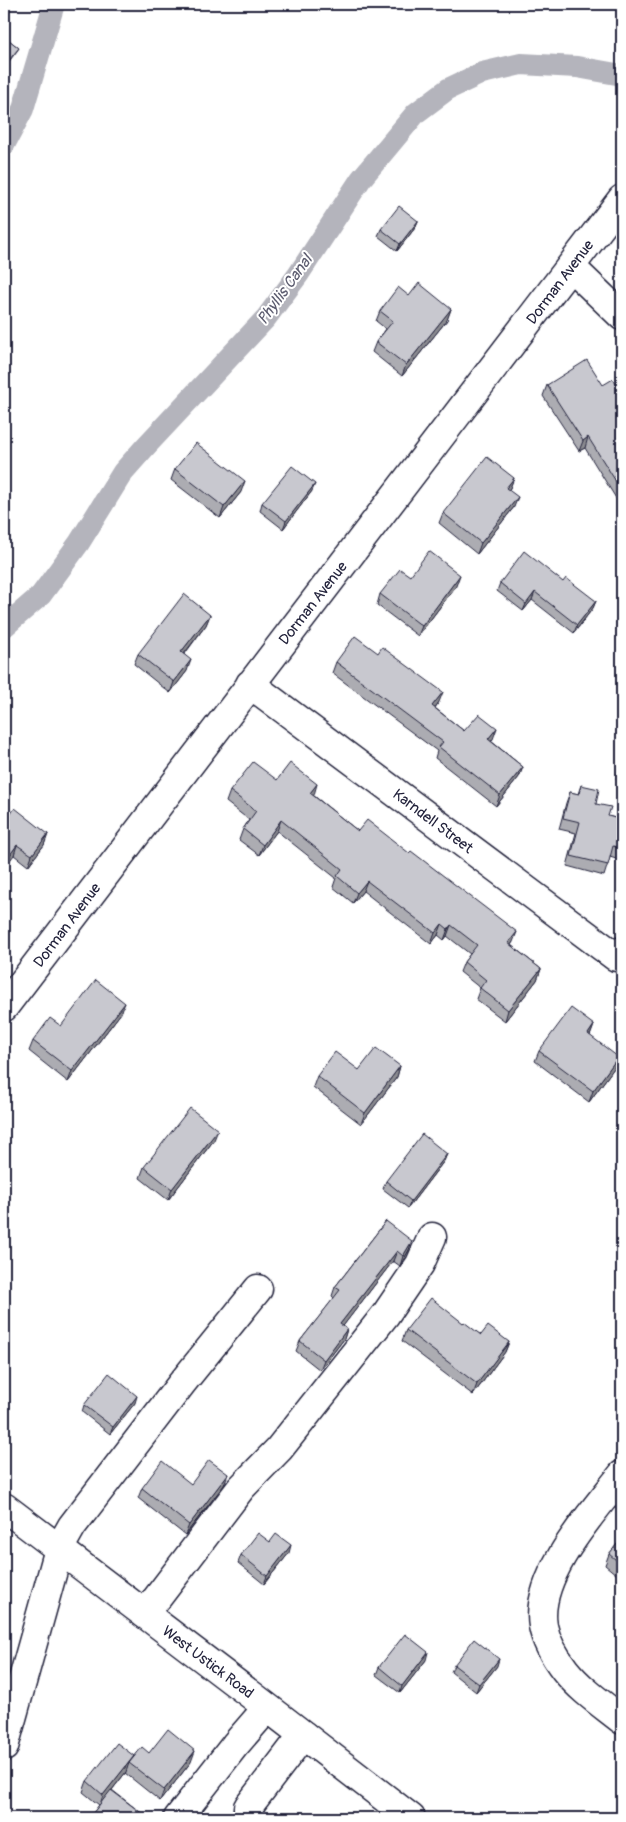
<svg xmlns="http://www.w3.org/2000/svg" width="626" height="1822" font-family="Pangolin,sans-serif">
<rect width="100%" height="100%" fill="#fff"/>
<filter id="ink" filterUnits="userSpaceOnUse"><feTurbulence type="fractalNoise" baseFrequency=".02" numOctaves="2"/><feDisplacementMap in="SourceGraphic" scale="10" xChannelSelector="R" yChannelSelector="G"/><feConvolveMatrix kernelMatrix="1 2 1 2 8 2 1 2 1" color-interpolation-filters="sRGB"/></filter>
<g filter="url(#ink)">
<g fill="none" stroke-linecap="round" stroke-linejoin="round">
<path stroke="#b4b4bc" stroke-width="22" d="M4,145L23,109L54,4
M4,627L41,595L79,543L123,472L146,446L266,318L298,275L361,179L416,113L448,89L482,73L521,64L577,67L622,75"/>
<g stroke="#22223b" stroke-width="31">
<path id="minor" d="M571,267L622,316
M250,684L616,957L622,951
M4,1007L622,199
M622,1475C593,1512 534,1576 543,1626C546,1642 555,1657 565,1670C581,1690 602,1704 622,1720
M145,1614L241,1488L279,1449L386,1314L420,1264L432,1237
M4,1747L59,1549L72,1526L182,1383L258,1289
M178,1818L235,1745L267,1708
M251,1818L248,1816V1807L303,1735"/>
</g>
<g stroke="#22223b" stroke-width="31">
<path id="major" d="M4,1507L254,1697L411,1818"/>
</g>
<use href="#minor" stroke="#fff" stroke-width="28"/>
<use href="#major" stroke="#fff" stroke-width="28"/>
</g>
<path fill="#acacb2" stroke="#22223b" d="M4,36L19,48L17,51L7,64L4,61Z
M418,221L415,228L397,251L378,236L381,229Z
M409,296L451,309L447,320L402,376L372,352L376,342L386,329L376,321L380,311Z
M547,385H603L622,393V508L585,448L579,451L543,396Z
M175,469L241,492L220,518L171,480Z
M514,478L509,490L514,507L477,554L439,523L443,513Z
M312,491L283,529L260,511L262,503Z
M410,576L456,586L418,636L377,605L380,594Z
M563,582L596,601L593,608L574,633L532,600L523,611L497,591L500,583Z
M210,615L206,625L184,655L187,671L170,693L134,664L138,654Z
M336,662L439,702L435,708L464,731L493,739L491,741L523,767L519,777L496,806L435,758L437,751L332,673Z
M622,687V707L617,705Z
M622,758V781L616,779Z
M277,780L313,795L358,831L513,942L511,945L541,969L537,980L505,1021L476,999L480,988L460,972L464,962L470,954L447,936L444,940L438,935L431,944L363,891L353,903L333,887L336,878L277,831L259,855L239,840L243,829L249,820L226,802L230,791Z
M581,785L596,804L608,816L622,820V861L610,857L604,876L567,866L576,833L559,829L566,803L570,792L578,794Z
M4,823L48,834L44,845L28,866L14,855Z
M121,1013L68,1082L29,1051L33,1041L61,1026Z
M594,1025L590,1036L614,1068L589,1102L535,1061L539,1051Z
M400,1066L397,1077L361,1124L313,1087L317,1076L359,1070Z
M214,1140L168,1200L140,1178L144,1167Z
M447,1154L444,1161L408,1208L383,1189L386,1181Z
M386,1221L409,1250L400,1266L393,1261L343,1326L347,1329L344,1339L320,1370L296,1351L300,1341L334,1298L332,1296L335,1287Z
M463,1323L481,1335L509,1342L505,1352L473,1395L402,1341L406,1330Z
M135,1403L110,1434L82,1412L84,1405Z
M191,1484L224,1485L185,1535L138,1498L142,1488Z
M622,1538V1579L605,1565L609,1554Z
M270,1542L289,1553L264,1584L238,1563L241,1555Z
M426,1660L400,1693L376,1675L379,1667Z
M454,1665L497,1666L476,1692L451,1672Z
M149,1753L191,1762L160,1801L125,1773L126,1772L112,1790L144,1815L143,1818H89L99,1805L83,1792L87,1781L134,1756Z"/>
<path fill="#8c8c91" stroke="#22223b" d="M418,221L415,228L397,251L400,244Z
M451,309L447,320L402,376L406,365Z
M588,437L585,448L579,451L583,441Z
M514,478L510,488L502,499L506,488Z
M245,481L241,492L220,518L224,507Z
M315,484L312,491L283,529L286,521Z
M518,497L514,507L477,554L481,543Z
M460,575L456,586L418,636L422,626Z
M535,592L532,600L523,611L526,604Z
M596,601L593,608L574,633L577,625Z
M210,615L206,625L177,663L181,652Z
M191,660L187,671L170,693L174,682Z
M443,692L439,702L428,717L432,706Z
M497,728L493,739L484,750L488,739Z
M523,767L519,777L496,806L500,795Z
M317,784L314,795L306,804L310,793Z
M281,820L277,831L259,855L263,845Z
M48,834L44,845L28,866L32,855Z
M17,845L14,855L4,868V863Z
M367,881L363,891L353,903L357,893Z
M442,924L438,935L431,944L435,933Z
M451,925L447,936L444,940L448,929Z
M517,932L513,942L504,954L508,943Z
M541,969L537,980L505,1021L508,1010Z
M125,1003L121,1013L68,1082L72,1071Z
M594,1025L590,1036L588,1034Z
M618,1057L614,1068L589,1102L593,1091Z
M400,1066L397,1077L361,1124L365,1113Z
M218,1130L214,1140L168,1200L172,1189Z
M447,1154L444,1161L408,1208L411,1201Z
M412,1241L409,1250L400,1266L403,1256Z
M397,1251L393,1261L337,1334L340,1324Z
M347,1329L344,1339L320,1370L324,1360Z
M509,1342L505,1352L473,1395L477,1384Z
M137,1396L135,1403L110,1434L113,1427Z
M228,1474L224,1485L185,1535L189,1525Z
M291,1545L289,1553L264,1584L267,1576Z
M428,1652L426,1660L400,1693L402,1686Z
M499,1659L497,1666L476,1692L479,1684Z
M195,1751L191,1762L160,1801L164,1790Z
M134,1756L129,1763L126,1772L100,1805L103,1795Z"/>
<path fill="#c8c8cf" stroke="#22223b" d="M4,36L19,48L9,60L4,56Z
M399,206L418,221L400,244L381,229Z
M419,283L451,309L406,365L376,342L393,321L380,311L398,287L409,296Z
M587,360L603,385L613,379L622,393V491L588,437L583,441L547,385Z
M196,443L245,481L224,507L175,469Z
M487,457L514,478L506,488L518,497L481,543L443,513Z
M292,466L315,484L286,521L262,503Z
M429,551L460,575L422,626L380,594L400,569L410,576Z
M524,551L563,582L566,578L596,601L577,625L535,592L526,604L500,583Z
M184,594L210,615L181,652L191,660L174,682L138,654Z
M355,636L378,653L382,647L443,692L432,706L464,731L479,714L497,728L488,739L523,767L500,795L439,747L443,742L336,662Z
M622,689V698H620Z
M622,760V769L620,768Z
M253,762L277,780L290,763L317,784L310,793L358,831L367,820L409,853L411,851L517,932L508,943L541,969L508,1010L480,988L486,980L464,962L477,945L451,925L448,929L442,924L435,933L367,881L357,893L337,876L342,869L281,820L263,845L243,829L256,811L230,791Z
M581,785L599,789L596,804L611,807L608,816L622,820V849L613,846L608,865L571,856L580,822L563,818L570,792L579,794Z
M15,808L48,834L32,855L17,845L4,863V823Z
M96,980L125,1003L72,1071L33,1041L50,1018L61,1026Z
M571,1008L594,1025L588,1034L618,1057L593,1091L539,1051Z
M376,1048L400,1066L365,1113L317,1076L335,1052L359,1070Z
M190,1108L218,1130L172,1189L144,1167Z
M422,1134L447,1154L411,1201L386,1181Z
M386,1221L412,1241L403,1256L397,1251L340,1324L347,1329L324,1360L300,1341L340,1290L335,1287Z
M431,1298L463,1323L464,1322L481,1335L488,1326L509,1342L477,1384L406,1330Z
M109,1373L137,1396L113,1427L84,1405Z
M209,1460L228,1474L189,1525L142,1488L162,1461L191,1484Z
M258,1533L270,1542L276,1534L291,1545L267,1576L241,1555Z
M622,1538V1565L609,1554Z
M405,1634L428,1652L402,1686L379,1667Z
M474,1639L499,1659L479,1684L454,1665Z
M168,1729L195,1751L164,1790L129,1763L142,1747L149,1753Z
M117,1743L134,1756L103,1795L87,1781Z
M111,1790L144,1815L142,1818H89Z"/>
</g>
<g text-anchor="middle" stroke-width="4" stroke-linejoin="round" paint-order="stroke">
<g font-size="15" fill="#22223b" stroke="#fff">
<text transform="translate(560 282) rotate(-53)" y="5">Dorman Avenue</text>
<text transform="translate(313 603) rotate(-52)" y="5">Dorman Avenue</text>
<text transform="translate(433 821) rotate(37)" y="5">Karndell Street</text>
<text transform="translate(67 925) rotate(-53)" y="5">Dorman Avenue</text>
<text transform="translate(208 1662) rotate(37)" y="5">West Ustick Road</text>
</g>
<g font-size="16" font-style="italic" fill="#5c5c6f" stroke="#fff">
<text transform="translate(284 289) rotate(-54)" y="6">Phyllis Canal</text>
</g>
</g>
<rect width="626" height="1822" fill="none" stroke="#fff" stroke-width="20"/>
<rect x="10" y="10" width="606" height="1802" fill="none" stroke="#22223b" stroke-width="2" filter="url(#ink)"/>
</svg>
